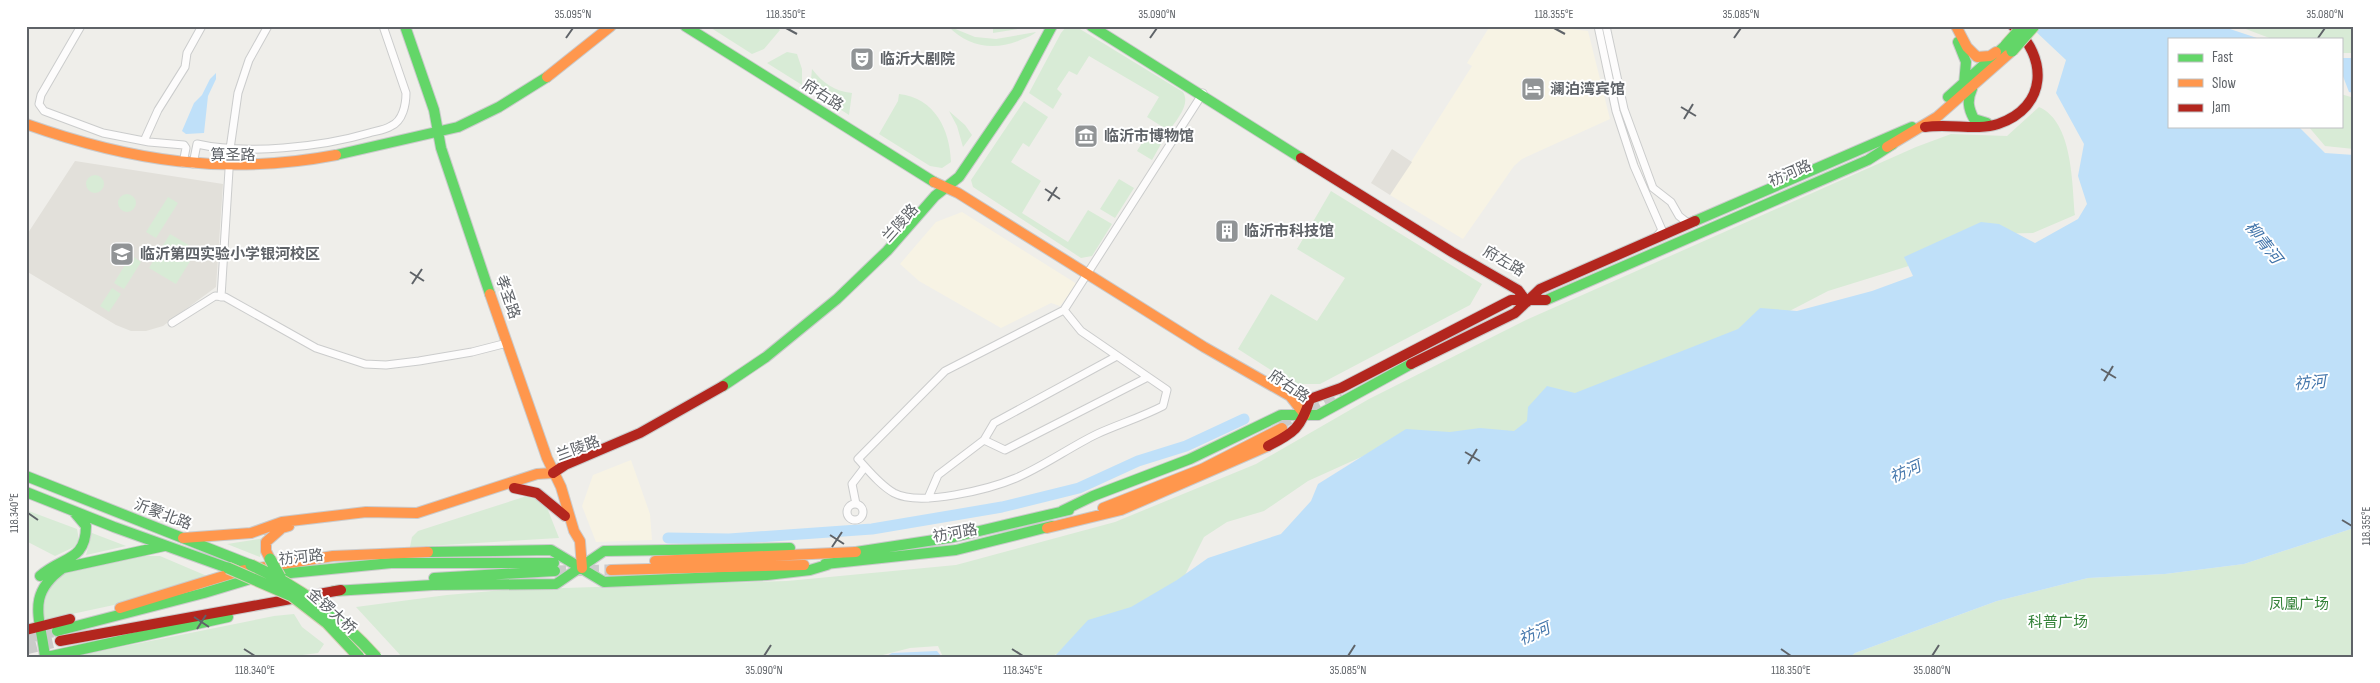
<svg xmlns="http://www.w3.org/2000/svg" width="2380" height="683" font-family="'Sofia Sans Condensed','Noto Sans SC',sans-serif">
<rect width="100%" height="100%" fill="#efeeea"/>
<path fill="#f7f3e4" d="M1490,26H1546L1588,31L1610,119L1522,159L1514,166L1463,239L1390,195L1472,66L1467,63Z
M962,212L1077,284L1060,306L1051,303L1001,328L919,281L900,264L936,222Z
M631,460L650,514L652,540L596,542L582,506L593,475Z"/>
<path fill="#e2e0da" d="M1392,149L1412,162L1390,195L1371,183Z
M75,161L223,184L216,287L163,326L146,331H131L116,325L26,271V236Z"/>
<path fill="#d8ebd6" d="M708,26H775L780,30L764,49L752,54Z
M948,26L975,37L996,39L1036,32C1031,37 1024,38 1018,41C992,51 967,46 948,26Z
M993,26H1036L993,33Z
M1075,26L1183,92C1191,105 1176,120 1169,131L1147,117L1159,97L1089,56L1077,75L1069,71L1057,89L1062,94L1053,109L1029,93L1061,33L1066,27Z
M2238,26H2354V53H2341V39H2272Z
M787,52L797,54L802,69V85L767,63Z
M812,69C823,83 834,91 852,93L849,115L810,90Z
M899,94C935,98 950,130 951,162L942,168L930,166L879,134L898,101Z
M2341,94L2354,98V149L2325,146L2308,126H2341Z
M1024,101L1048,117L1029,147L1023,143L1011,162L1041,181L1022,213L1068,242L1088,210L1112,224L1092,256L1081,258L973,187L971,180Z
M2039,107C2073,122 2072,183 2075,215L2033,233L1990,234L1941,256L1828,291L1749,332L1523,432L1401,439L1308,481L1264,511L1227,522L1204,537L1181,583L1051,657H943L938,646L910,648L875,657H402L356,607L447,595L504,590L787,581L956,565L1115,522L1256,464L1369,399L1526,320L1916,147L1951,134L2007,136Z
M949,111L965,125L972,135L963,147L957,126Z
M1152,129L1165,137L1152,160L1137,151L1150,130Z
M86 184a9 9 0 1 1 18 0a9 9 0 1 1-18 0Z
M1119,179L1134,188L1115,218L1100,209Z
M1331,191L1482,284L1470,305L1320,384H1293L1238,349L1271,294L1317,321L1345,278L1297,249Z
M118 203a9 9 0 1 1 18 0a9 9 0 1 1-18 0Z
M168,197L178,203L156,238L146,232Z
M170,234L197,250L176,284L149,268Z
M131,255L141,262L124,289L114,283Z
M112,288L121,294L109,312L100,306Z
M533,494L544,500L559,538L410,547L412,537L418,531Z
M26,510L77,529L79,540L74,547L55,556L26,541Z
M2354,528V657H1850L1855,653L1997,601L2088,578L2165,574L2244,564Z
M92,533L126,546L86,555Z
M265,538L260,557L227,544Z
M139,556H160L221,582L44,620C43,599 48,583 66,572Z
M294,614L302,627L324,644L318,653L287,657H71L274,616Z"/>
<path fill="#bfe0f9" d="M2030,26H2221L2260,39H2169V126H2298L2325,153L2354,155V528L2244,564L2165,574L2088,578L1997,601L1855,653L1850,657H1054L1088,620L1131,607L1177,580L1208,558L1281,534L1311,501L1318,484L1406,429L1450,432L1480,428L1514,431L1527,421L1528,407L1547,386L1575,393L1738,329L1760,308L1797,311L1872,291L1913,276L1904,257L1981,222L1999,224L2035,243L2078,219L2087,204L2078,176L2084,144L2056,93L2066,60Z
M2341,58H2354V93L2349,92L2341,71Z
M216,73V79L208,96L204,133L186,134L182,131L194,103L202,95L210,79Z
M937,651L942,657H885L892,653Z"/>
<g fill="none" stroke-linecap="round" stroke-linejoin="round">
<path stroke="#bfe0f9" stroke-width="11" d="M668,538L729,539L872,529L1002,507L1079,488L1138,461L1186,446L1244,419"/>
<path stroke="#cbcbca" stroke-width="11" stroke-dasharray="11 5.5" stroke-linecap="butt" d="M1280,424L1340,392
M555,571L611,570
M26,638L57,631
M26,649L60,641"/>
<g stroke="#cbcccc" stroke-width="9">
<path id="street" d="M81,26L41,95L39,104L44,111L103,133L149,142L184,145L186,148L183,163
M1598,26L1616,111L1634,166L1662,230L1657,236
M1606,26L1624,109L1653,188L1671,202L1679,216L1688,223
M144,141L158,110L185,67L187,53L202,26
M230,149L238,93L249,60L268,26
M193,164L197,144C245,155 322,147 369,133C376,131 385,130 391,126C403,121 406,104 406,93L383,26
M221,297L229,170
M1064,310L1081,331L1167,390L1163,406C1142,417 1119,424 1097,434C1070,447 1044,466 1016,478C990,489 920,507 894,493C880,485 869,471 858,459L945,371L1064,310L1203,93
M172,323L215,296L225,297L316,348L365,364L386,365L419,361L472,352L507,343
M984,440L1005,450L1148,377
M928,498L938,475L984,440L994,423L1117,356
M847 512a8 8 0 1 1 16 0a8 8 0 1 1-16 0Z
M856,504L852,484L865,467"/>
</g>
<g stroke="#cacacb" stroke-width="12">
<path id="fast" d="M405,26L434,110L441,148L490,294
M685,26L934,182
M1091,26L1301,158
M1958,42L1966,62L1964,84
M1972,89C1967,100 1968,108 1974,119L1987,123
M1948,97L2006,45
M336,155L458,127L499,107L547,77
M1695,221L1912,127
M1546,300L1868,160L1893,144
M723,386L766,357L837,299L887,251L935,196L959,177L1017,92L1052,26
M26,476L251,565
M26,492L114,527L228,568
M1062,511L1093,496L1190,459L1281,415H1318L1411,364
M428,552L551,550L604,582L767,575L810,570L830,564
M856,552L954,537L1069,510
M825,564L956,550L1052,526
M40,576C62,556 86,562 86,526L75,513
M434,578L555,571
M334,591L433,585L556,584L604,551L790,548
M57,631L204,593L260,576L391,563H554
M45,657C41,619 25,595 63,568L164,546
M47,657L228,617"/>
</g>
<g stroke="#cacacb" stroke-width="12">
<path id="slow" d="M1956,26L1967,47L1977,57L1990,56L1996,52
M547,77L611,26
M26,124C130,161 226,176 336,155
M1887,147L1937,117L2012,51
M934,182L958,193L1204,347L1290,396L1305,415
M490,294L547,458L561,487L574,531L580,541L582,568
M1103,508L1202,469L1282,428
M1047,528L1121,510L1268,446
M183,538L251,533L282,522L366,512L417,513L537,474L553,473
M270,559L266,551V542L282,528L289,526
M655,561L856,552
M611,570L804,565
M120,608L240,571L333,556L428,552"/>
</g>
<g stroke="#cacacb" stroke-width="12">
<path id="jam" d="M1925,127C1949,123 1977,131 1998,124C2048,107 2048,57 2013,26
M1301,158L1452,252L1518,290L1527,302
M1411,364L1515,313L1540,289L1695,221
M1268,446C1294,433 1301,428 1310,399L1341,388L1511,300H1546
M553,473L565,465L640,433L723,386
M514,488L537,493L565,516
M26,630L70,619
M60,641L341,590"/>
</g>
<use href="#street" stroke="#fdfcfc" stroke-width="7"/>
<use href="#fast" stroke="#63d668" stroke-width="10"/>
<use href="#slow" stroke="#ff974d" stroke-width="10"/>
<use href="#jam" stroke="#b3261e" stroke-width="10"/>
<g stroke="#d7ceb8" stroke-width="13" stroke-linecap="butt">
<path id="fast-bridge" d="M2006,45L2023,26
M2012,51L2034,26
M270,559L280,577
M251,565C300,587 340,617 376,657
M228,568L292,596L327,623L359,657"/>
</g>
<use href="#fast-bridge" stroke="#63d668" stroke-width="11"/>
</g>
<path fill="none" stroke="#5f6368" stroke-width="2" d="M786,28L797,34M1554,28L1565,34M566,38L573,28M1150,38L1157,28M1734,38L1741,28M2318,38L2325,28M1681,107L1696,116M1684,119L1693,104M1045,189L1060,199M1048,201L1057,187M410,272L424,281M412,284L422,269M2101,369L2116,378M2104,381L2113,366M1465,452L1480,461M1468,464L1477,449M28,513L38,520M2342,520L2352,526M830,535L844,544M832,547L842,532M194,617L209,627M197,629L206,615M244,649L255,656M1012,649L1023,656M1781,649L1791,656M764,656L771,645M1348,656L1355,645M1932,656L1939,645"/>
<defs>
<g id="theatre-square" transform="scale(1.25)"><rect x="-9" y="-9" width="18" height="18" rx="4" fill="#919496" stroke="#fff"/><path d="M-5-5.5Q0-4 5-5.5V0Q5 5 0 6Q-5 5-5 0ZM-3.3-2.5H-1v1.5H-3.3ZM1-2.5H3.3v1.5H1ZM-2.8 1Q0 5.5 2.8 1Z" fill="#fff"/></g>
<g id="hotel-square" transform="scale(1.25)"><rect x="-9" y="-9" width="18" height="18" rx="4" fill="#919496" stroke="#fff"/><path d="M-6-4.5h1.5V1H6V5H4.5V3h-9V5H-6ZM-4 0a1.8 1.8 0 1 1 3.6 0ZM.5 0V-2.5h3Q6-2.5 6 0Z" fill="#fff"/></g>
<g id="museum-square" transform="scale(1.25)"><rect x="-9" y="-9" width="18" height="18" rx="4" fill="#919496" stroke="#fff"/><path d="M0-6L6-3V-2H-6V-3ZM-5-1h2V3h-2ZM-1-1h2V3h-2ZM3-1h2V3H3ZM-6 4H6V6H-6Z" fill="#fff"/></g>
<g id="building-square" transform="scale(1.25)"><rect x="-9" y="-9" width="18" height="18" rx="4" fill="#919496" stroke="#fff"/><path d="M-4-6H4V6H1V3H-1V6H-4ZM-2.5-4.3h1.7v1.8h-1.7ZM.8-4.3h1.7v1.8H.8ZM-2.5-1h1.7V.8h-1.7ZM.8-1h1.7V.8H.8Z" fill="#fff"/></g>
<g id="school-square" transform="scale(1.25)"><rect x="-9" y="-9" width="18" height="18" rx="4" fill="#919496" stroke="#fff"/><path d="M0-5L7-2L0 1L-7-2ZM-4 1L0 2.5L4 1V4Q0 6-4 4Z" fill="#fff"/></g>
</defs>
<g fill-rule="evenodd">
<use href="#theatre-square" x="862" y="59"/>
<use href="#hotel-square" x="1533" y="89"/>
<use href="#museum-square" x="1086" y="136"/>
<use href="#building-square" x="1227" y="231"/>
<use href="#school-square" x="122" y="254"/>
</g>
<g text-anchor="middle" stroke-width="4" stroke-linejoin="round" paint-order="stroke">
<g font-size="15" font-weight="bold" fill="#5f6368" stroke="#fff" text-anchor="start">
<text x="880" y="64">临沂大剧院</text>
<text x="1550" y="94">澜泊湾宾馆</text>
<text x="1104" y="141">临沂市博物馆</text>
<text x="1244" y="236">临沂市科技馆</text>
<text x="140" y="259">临沂第四实验小学银河校区</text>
</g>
<g font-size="15" fill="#5f6368" stroke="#fff">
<text transform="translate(823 95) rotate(32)" y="5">府右路</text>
<text x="233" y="160">算圣路</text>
<text transform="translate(1790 173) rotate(-23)" y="5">祊河路</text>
<text transform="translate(900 223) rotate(-48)" y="5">兰陵路</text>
<text transform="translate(1504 261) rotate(30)" y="5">府左路</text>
<text transform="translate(508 297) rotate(71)" y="5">孝圣路</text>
<text transform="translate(1289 386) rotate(34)" y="5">府右路</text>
<text transform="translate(578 448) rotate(-20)" y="5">兰陵路</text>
<text transform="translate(163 514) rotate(21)" y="5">沂蒙北路</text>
<text transform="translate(955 533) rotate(-10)" y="5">祊河路</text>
<text transform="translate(301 557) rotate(-6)" y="5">祊河路</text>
<text transform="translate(332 611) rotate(42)" y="5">金锣大桥</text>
</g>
<g font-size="15" fill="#348238" stroke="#fff">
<text x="2299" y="609">凤凰广场</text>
<text x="2058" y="627">科普广场</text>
</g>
<g font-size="16" font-style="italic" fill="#4174aa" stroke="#fff">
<text transform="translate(2264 242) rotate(52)" y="6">柳青河</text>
<text transform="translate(2310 382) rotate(-5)" y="6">祊河</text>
<text transform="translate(1905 471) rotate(-24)" y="6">祊河</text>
<text transform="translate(1534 633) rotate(-24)" y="6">祊河</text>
</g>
</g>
<rect width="2380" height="683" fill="none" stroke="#ffffff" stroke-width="55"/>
<rect x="2168" y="38" width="175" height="90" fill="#ffffff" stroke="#bfc1c3"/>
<rect x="2178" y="54" width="25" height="8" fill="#63d668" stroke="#bfc1c3"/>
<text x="2212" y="62" font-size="15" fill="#5f6368">Fast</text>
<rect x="2178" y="79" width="25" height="8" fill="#ff974d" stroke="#bfc1c3"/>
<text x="2212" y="88" font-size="15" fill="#5f6368">Slow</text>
<rect x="2178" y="104" width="25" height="8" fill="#b3261e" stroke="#bfc1c3"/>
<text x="2212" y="112" font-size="15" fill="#5f6368">Jam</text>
<rect x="28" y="28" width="2324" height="628" fill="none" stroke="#5f6368" stroke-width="2"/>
<g font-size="12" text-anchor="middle" fill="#5f6368">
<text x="573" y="18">35.095°N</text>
<text x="786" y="18">118.350°E</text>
<text x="1157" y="18">35.090°N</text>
<text x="1554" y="18">118.355°E</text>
<text x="1741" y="18">35.085°N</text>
<text x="2325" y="18">35.080°N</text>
<text transform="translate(14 513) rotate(-90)" y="4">118.340°E</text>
<text transform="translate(2366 526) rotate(-90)" y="4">118.355°E</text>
<text x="255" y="674">118.340°E</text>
<text x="764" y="674">35.090°N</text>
<text x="1023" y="674">118.345°E</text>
<text x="1348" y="674">35.085°N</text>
<text x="1791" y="674">118.350°E</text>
<text x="1932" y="674">35.080°N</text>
</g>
</svg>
